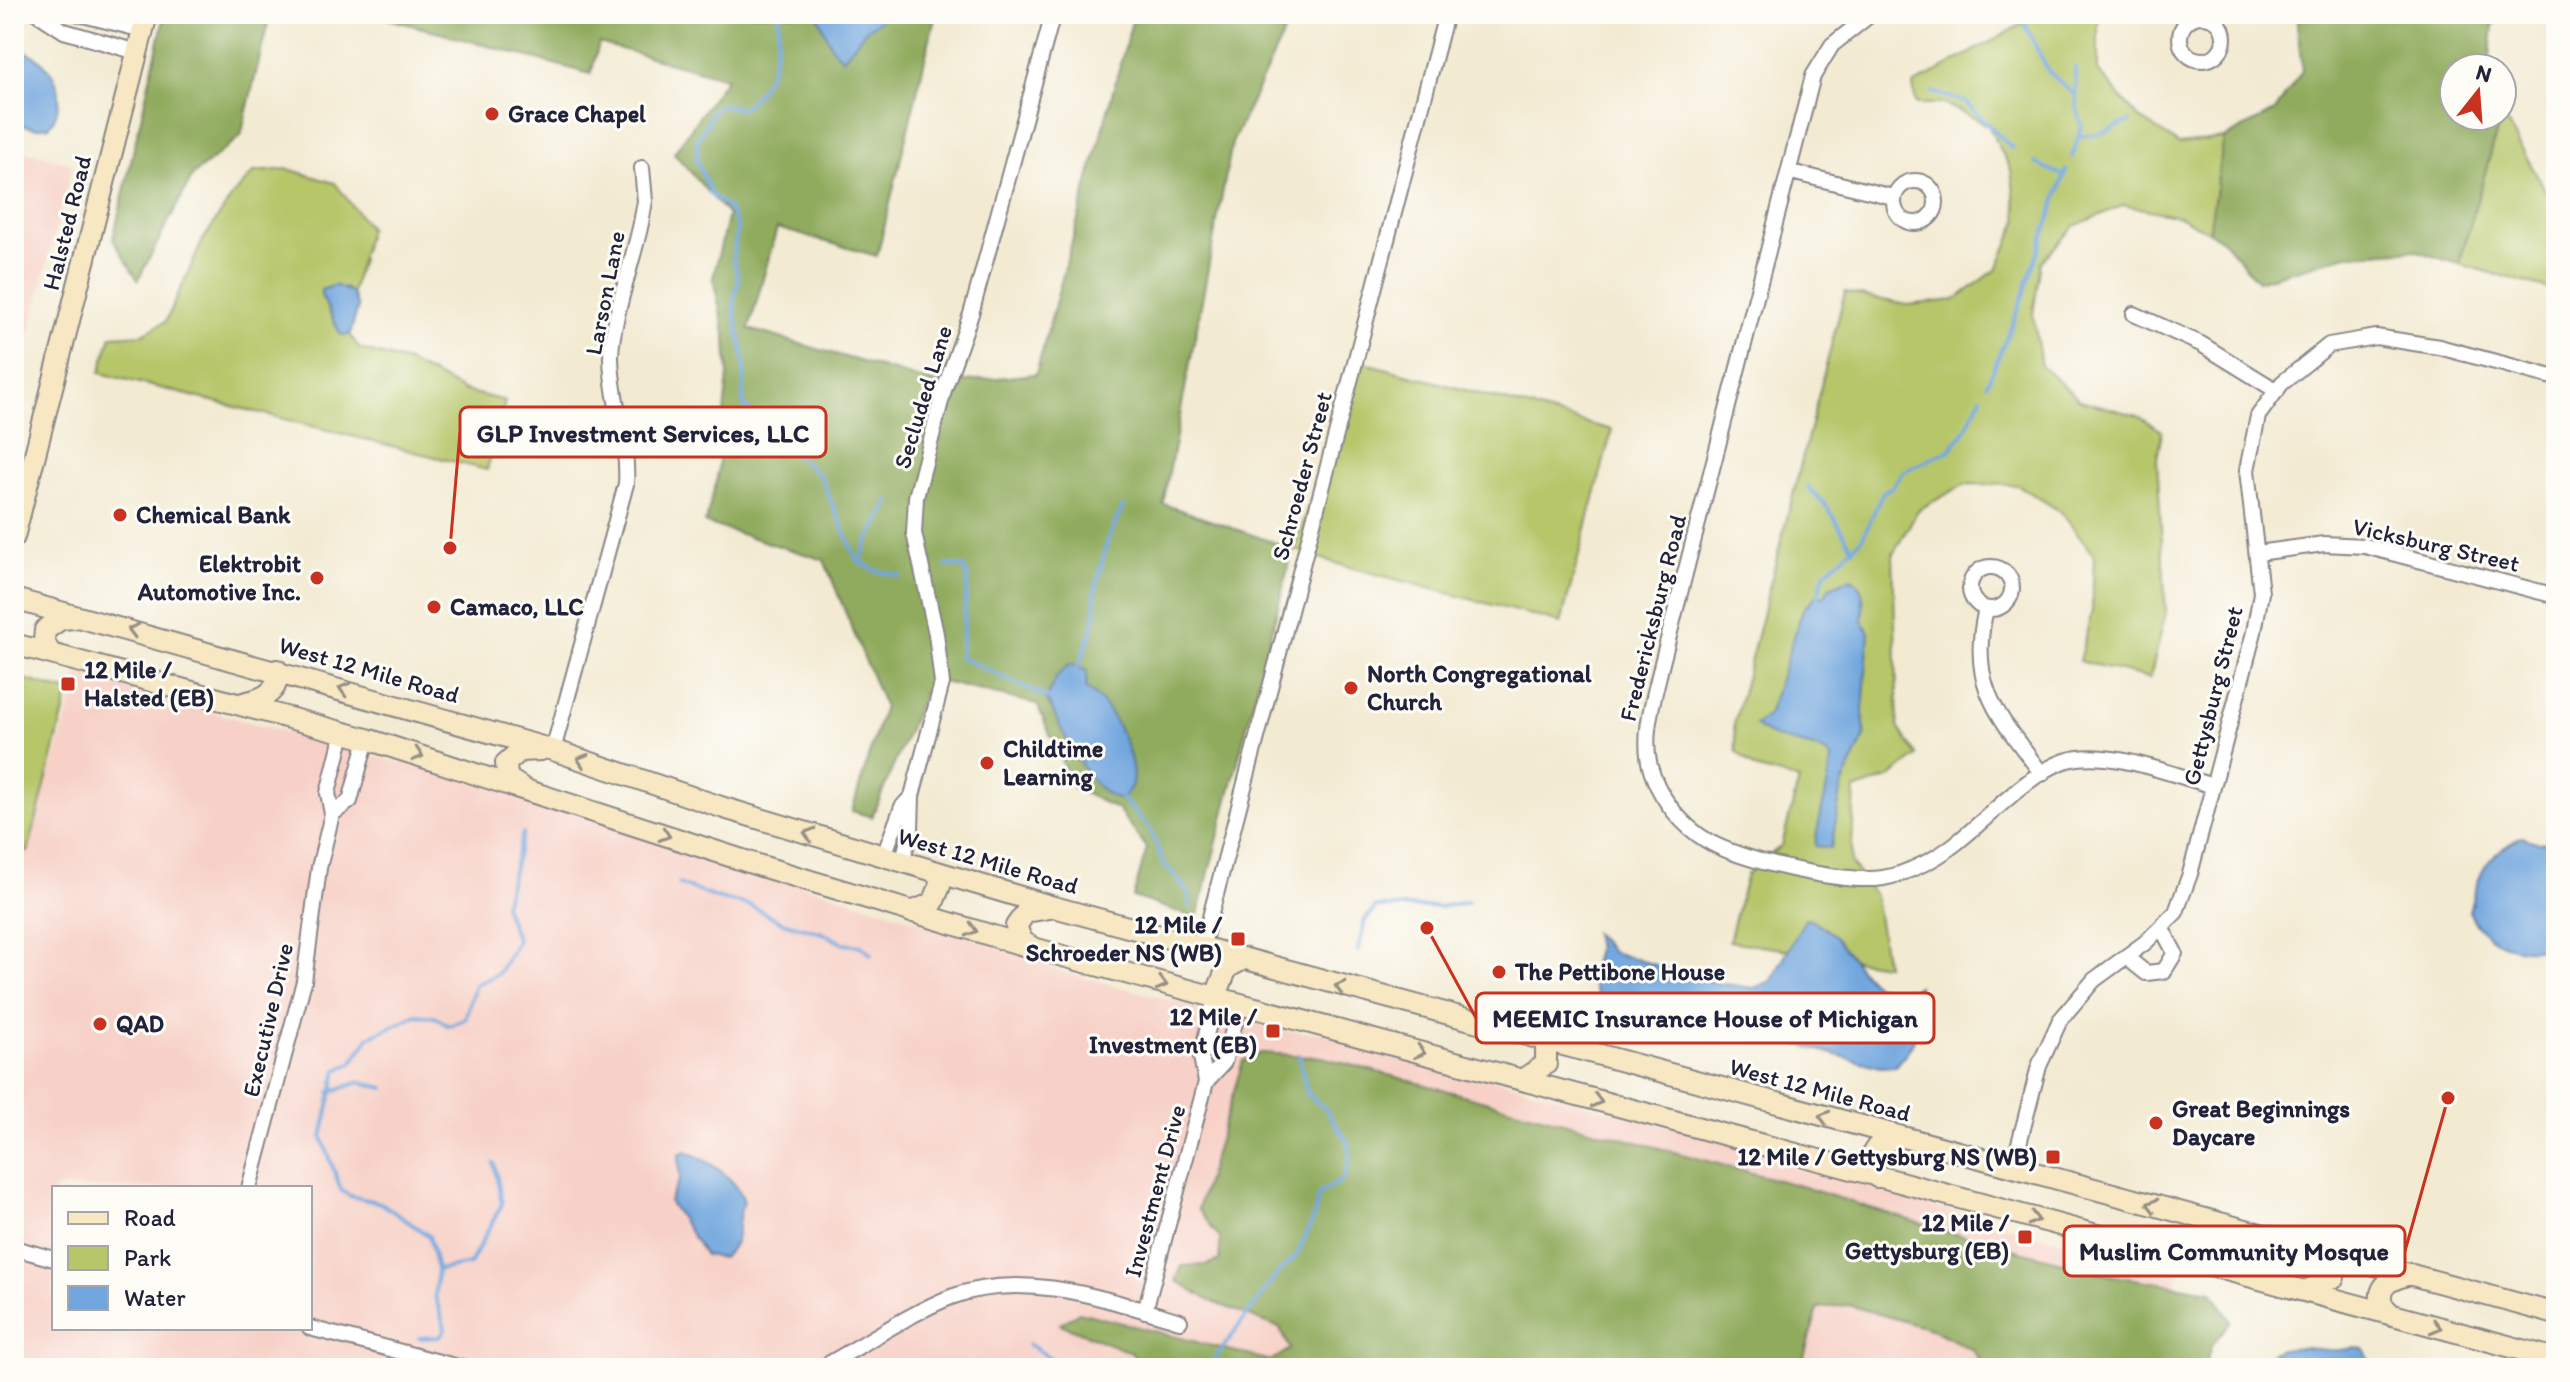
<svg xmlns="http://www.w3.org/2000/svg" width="2570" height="1382" font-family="Itim,sans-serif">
<rect width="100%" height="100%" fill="#fdfcf7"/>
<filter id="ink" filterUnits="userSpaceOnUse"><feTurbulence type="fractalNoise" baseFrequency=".0125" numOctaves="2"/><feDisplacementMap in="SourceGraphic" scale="16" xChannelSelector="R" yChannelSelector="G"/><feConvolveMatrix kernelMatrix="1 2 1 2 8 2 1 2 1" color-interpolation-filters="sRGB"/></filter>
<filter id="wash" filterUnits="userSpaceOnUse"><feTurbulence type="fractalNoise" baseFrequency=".006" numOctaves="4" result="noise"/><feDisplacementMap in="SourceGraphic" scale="32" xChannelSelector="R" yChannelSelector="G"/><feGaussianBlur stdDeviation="1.8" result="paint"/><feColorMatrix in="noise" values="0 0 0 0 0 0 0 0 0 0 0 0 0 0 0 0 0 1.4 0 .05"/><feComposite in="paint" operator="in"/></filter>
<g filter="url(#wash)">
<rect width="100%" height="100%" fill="#f3ead2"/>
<path fill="#f7d1c7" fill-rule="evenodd" d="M14,148L73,164L14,392Z
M78,666L174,696L211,712L389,760L425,765L981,941L1067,973L1288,1031L1324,1034L1834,1171L1898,1197L2106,1253L2147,1257L2180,1266L2152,1368H14V849L27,852L74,693ZM54,1188H310V1328H54Z"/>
<path fill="#b6c669" stroke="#6c7452" stroke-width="2" d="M2040,14H2098V71L2138,117L2179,144L2224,138L2209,232L2179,216L2124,205L2074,226L2041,262L2033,314L2041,366L2080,400L2138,416L2162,431L2157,459L2166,612L2150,678L2079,661L2092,611L2094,556L2061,512L2018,485L1965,484L1918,510L1893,554L1898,727L1917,756L1890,777L1855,790L1851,863L1875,896L1886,965L1729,941L1747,874L1782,845L1799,780L1755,768L1736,751L1734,725L1845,292L1907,305L1955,300L1997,269L2018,221L2011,170L1988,125L1945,104H1916L1913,85Z
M2502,114L2556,209V291L2459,264Z
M288,169L335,183L369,228L352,293L346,288L321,295L341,335H350L360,349L408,362L465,391L505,401L487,470L100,373L111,336L143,334L166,321L203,240L233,195L254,172Z
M1362,362L1612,430L1561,623L1338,564L1293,549Z
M14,676L69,692L28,852L14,849Z"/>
<path fill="#90ab5d" stroke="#59664c" stroke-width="2" d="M165,14H270L241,136L193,175L138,280L113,239Z
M371,14H936L877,256L777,228L749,329L938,384L1036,374L1134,14H1293L1232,143L1163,504L1293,549L1197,918L1133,897L1147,848L1117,809L1073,788L1037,704L930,679L872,817L852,811L884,706L824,560L705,523L717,478L728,375L726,338L713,278L728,215L674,153L726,78L599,43L591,74Z
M2296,14H2502L2493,25L2489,68H2454V116H2501L2459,264L2413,250L2347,255L2258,281L2224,241L2209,232L2224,138L2274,112L2302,71Z
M1261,1053L1322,1057L1800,1186L1938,1229L2114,1276L2212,1291L2231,1322L2212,1344L2204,1368H1985L1973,1350L1934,1330L1848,1305L1818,1308L1801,1368H1141L1132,1353L1060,1324L1079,1312L1271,1361L1290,1349L1280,1328L1209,1300L1176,1281L1182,1266L1206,1265L1220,1260V1238L1198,1209L1243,1061Z"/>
<path fill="#71a6de" stroke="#4a648c" stroke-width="2" d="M817,14H888L865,31L843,59L832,48Z
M14,46C51,60 72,89 50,126L36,128L14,124Z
M335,285L352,293L358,307L350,335H341L321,295V290Z
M1852,578C1866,589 1864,605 1862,621L1869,632L1863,711L1865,735L1842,786L1831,848L1815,846C1818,816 1830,787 1831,757C1810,739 1777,746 1755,725L1768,715L1803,609L1817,595L1825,596L1829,587Z
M1070,664L1087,671L1086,689C1109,699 1138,758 1132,784C1131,789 1125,794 1122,799C1089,798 1061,725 1046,698L1057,676Z
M2522,837L2539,843L2556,841V944C2522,957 2484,945 2469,911C2480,872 2484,856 2522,837Z
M1805,919C1834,923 1852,965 1873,983C1880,990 1893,992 1903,994L1919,985C1912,996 1916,999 1918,1011C1921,1033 1910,1050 1896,1066L1880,1067L1779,1039L1622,1007L1599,998L1589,978L1597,949L1594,933L1612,952L1716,983L1754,988L1771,981Z
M686,1151C708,1161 737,1178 744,1202C732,1226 746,1238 722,1258L705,1255L669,1201L680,1179L679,1154Z
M2355,1347L2365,1349L2371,1368L2269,1365L2266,1359C2283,1335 2331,1358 2355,1347Z"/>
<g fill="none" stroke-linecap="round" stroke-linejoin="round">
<path stroke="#71a6de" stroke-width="4" d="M779,14C778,52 773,84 741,109L725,105L715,108L697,141V160L711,195L728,208L737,227L733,258L739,281C727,311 741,329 744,361C746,375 741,390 744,405L767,431L820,476L857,560L874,570L900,576
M2020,14L2048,71L2077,97
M1932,92L1965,102L2012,148
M2080,136L2100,134L2130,121
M2072,157L2082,126L2076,106L2075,67
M2035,163L2064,176
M1987,384L2019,307L2066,170
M1808,487L1827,507L1853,549
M861,564C863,540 882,523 889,500
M946,565L963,567L968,577L960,657L1050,699
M1817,600L1824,574L1862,539L1883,492L1893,486L1902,472L1950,450L1966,429L1981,397
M1076,672L1091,634L1096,609L1094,595L1108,539L1123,507
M1120,796L1150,829L1163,862L1188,892L1190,907
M679,884L716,898L749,905L782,922L823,933L844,944L861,946L871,954
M1358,951L1365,920L1376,907H1439L1468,902
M330,1092L360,1082L384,1088
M437,1270L470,1264L502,1204L494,1163
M419,1338L440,1337L445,1329L435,1296L437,1270L429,1236L381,1203L350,1196L341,1190L322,1137L337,1070L352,1063L369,1037L416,1015L435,1017L449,1026L465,1019L475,985L498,974L517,941L504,905L523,833
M1028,1344L1066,1368
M1208,1368L1278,1273L1297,1255L1314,1217L1319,1193L1343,1180L1350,1158L1348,1143L1327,1111L1307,1093L1299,1055
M2161,1368L2266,1359"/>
</g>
</g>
<g filter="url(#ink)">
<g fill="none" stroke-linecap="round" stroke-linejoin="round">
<g stroke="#8a8686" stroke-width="18">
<path id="street" d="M38,14L64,31L137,52
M79,14L143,30
M1871,14L1832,45L1813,76L1662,663C1654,699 1639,740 1653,776C1663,802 1683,826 1706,840C1740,861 1844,884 1883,878C1896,876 1911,870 1923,864C1969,844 2016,778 2065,761C2105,747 2173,775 2213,786
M2180 38a22 22 0 1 1 44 0a22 22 0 1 1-44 0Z
M1791,172L1893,197
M1894 202a21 21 0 1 1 42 0a21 21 0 1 1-42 0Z
M2134,314L2201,344L2277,391
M2258,553L2324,544L2365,546L2556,596
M1970 588a21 21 0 1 1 42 0a21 21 0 1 1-42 0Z
M1986,609C1967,686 1999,716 2042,774
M553,750L626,484C629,441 611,401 611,356C612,319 633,262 641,223L645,201L642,168
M332,814L350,801L367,739
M883,858L902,807L912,796
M902,863L911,829L912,796L942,683L936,634L914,533L916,497L944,390L971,314L1053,14
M1202,948L1446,14
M2126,957L2146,973L2164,971L2175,953L2161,927
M1206,1082L1224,1062L1240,1005
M2013,1167L2039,1066L2060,1020L2094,980L2146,942L2176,912L2190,874L2254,632L2261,593L2247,470L2258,416L2282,383L2329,345L2376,337L2439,347L2556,378
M249,1188L304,981L319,868L332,814L328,793L343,733
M14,1248L54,1259
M1145,1311L1206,1082L1201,1057L1215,998
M310,1328L462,1368
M821,1368C860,1347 912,1312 951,1297C1025,1269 1108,1300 1180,1321"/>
</g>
<g stroke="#8a8686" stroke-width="24">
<path id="secondary" d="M14,537L147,14
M14,599L553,750L724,808L1054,907L2556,1314
M14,644L367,739L761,866L1033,948L2556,1359
M50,653L44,641L45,630L61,619L75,618
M239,704C259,700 280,695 277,670
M521,787L507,778L506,763L520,751L541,750
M911,912L933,903L940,886L939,874
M1033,948L1022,941L1016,926L1026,912L1050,908
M1215,998L1227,968L1242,960
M1522,1080L1546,1064V1043
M1877,1177L1869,1163C1874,1145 1881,1141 1899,1138
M2306,1291L2334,1277L2335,1264L2327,1252
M2392,1315L2382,1305C2376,1284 2393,1279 2410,1274"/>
</g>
<use href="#street" stroke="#fff" stroke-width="14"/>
<use href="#secondary" stroke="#f7e8c3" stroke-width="20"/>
</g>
<defs><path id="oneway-chevron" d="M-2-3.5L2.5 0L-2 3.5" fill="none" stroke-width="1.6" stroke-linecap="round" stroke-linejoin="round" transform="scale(2)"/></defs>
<g stroke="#978f86">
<use href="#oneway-chevron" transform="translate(133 630) rotate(-165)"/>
<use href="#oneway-chevron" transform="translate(344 689) rotate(-164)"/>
<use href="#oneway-chevron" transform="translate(418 755) rotate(17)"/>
<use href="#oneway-chevron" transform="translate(582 760) rotate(-162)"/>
<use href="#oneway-chevron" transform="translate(809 834) rotate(-163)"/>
<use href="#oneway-chevron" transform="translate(665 835) rotate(18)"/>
<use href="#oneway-chevron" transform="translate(972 930) rotate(16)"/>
<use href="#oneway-chevron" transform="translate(1162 984) rotate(15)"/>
<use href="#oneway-chevron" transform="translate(1340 987) rotate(-165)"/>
<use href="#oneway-chevron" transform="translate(1420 1052) rotate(16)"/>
<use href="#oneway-chevron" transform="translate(1597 1101) rotate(15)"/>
<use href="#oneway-chevron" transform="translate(1824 1117) rotate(-165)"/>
<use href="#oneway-chevron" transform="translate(2152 1205) rotate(-165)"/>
<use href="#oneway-chevron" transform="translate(2034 1219) rotate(15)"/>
<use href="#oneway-chevron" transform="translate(2436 1327) rotate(15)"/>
</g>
</g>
<g fill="#c8321e" stroke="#fdfcf7" stroke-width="3">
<circle cx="492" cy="114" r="8"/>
<circle cx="120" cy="515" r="8"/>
<circle cx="317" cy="578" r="8"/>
<circle cx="434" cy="607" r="8"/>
<rect x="60" y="676" width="16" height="16" rx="4"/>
<circle cx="1351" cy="688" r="8"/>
<circle cx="987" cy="763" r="8"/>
<rect x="1230" y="931" width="16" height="16" rx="4"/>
<circle cx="1499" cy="972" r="8"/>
<circle cx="100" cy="1024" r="8"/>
<rect x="1265" y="1023" width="16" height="16" rx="4"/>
<circle cx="2156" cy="1123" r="8"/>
<rect x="2045" y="1149" width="16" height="16" rx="4"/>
<rect x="2017" y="1229" width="16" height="16" rx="4"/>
</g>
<g text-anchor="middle" stroke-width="6" stroke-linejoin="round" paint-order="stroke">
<g font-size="24" font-weight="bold" fill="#22223b" stroke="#fdfcf7" text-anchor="start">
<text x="508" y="122">Grace Chapel</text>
<text x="136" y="523">Chemical Bank</text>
<text x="301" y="572" text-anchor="end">Elektrobit<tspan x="301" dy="28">Automotive Inc.</tspan></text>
<text x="450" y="615">Camaco, LLC</text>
<text x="84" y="678">12 Mile /<tspan x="84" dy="28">Halsted (EB)</tspan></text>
<text x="1367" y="682">North Congregational<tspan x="1367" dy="28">Church</tspan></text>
<text x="1003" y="757">Childtime<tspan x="1003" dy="28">Learning</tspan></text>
<text x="1222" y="933" text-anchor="end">12 Mile /<tspan x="1222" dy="28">Schroeder NS (WB)</tspan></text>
<text x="1515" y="980">The Pettibone House</text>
<text x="1257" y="1025" text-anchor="end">12 Mile /<tspan x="1257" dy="28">Investment (EB)</tspan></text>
<text x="116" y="1032">QAD</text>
<text x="2172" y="1117">Great Beginnings<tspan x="2172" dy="28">Daycare</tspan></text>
<text x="2037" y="1165" text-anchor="end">12 Mile / Gettysburg NS (WB)</text>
<text x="2009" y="1231" text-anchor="end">12 Mile /<tspan x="2009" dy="28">Gettysburg (EB)</tspan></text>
</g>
<g font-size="24" fill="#22223b" stroke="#fdfcf7">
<text transform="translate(67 223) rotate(-76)" y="8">Halsted Road</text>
<text transform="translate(605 293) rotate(-79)" y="8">Larson Lane</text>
<text transform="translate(923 397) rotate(-73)" y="8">Secluded Lane</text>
<text transform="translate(1302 476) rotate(-75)" y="8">Schroeder Street</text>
<text transform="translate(2436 545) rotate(13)" y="8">Vicksburg Street</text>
<text transform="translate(1653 618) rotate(-76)" y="8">Fredericksburg Road</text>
<text transform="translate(369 670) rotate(16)" y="8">West 12 Mile Road</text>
<text transform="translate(2213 696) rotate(-76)" y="8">Gettysburg Street</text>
<text transform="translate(988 861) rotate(16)" y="8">West 12 Mile Road</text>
<text transform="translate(268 1020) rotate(-77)" y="8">Executive Drive</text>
<text transform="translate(1820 1090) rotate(15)" y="8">West 12 Mile Road</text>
<text transform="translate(1155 1191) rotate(-75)" y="8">Investment Drive</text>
</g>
</g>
<path fill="none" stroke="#c8321e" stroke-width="3" d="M450 548L460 432M1427 928L1476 1018M2448 1098L2405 1251"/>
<g fill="#c8321e" stroke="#fdfcf7" stroke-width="3">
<circle cx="450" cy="548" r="8"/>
<circle cx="1427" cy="928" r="8"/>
<circle cx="2448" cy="1098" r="8"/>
</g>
<g fill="#fdfcf7" stroke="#c8321e" stroke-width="3">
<rect x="460" y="407" width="366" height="50" rx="8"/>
<rect x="1476" y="993" width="458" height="50" rx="8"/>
<rect x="2064" y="1226" width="341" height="50" rx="8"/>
</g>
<g font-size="26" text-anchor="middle" font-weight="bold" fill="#22223b">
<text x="643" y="442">GLP Investment Services, LLC</text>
<text x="1705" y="1027">MEEMIC Insurance House of Michigan</text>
<text x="2234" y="1260">Muslim Community Mosque</text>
</g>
<rect width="2570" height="1382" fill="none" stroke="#fdfcf7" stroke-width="48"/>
<rect x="52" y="1186" width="260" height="144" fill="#fdfcf7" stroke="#a5a5ac" stroke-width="2"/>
<rect x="68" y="1212" width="40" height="12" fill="#f7e8c3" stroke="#a5a5ac" stroke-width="2"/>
<text x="124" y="1226" font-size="24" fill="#22223b">Road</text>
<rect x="68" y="1246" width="40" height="24" fill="#b6c669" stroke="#a5a5ac" stroke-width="2"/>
<text x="124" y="1266" font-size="24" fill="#22223b">Park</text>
<rect x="68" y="1286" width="40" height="24" fill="#71a6de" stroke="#a5a5ac" stroke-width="2"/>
<text x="124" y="1306" font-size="24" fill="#22223b">Water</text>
<g transform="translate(2478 92) rotate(17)"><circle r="38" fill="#fdfcf7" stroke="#a5a5ac" stroke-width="2"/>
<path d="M0-6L14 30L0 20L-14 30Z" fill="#c8321e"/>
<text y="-12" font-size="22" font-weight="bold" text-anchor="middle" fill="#22223b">N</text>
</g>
</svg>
